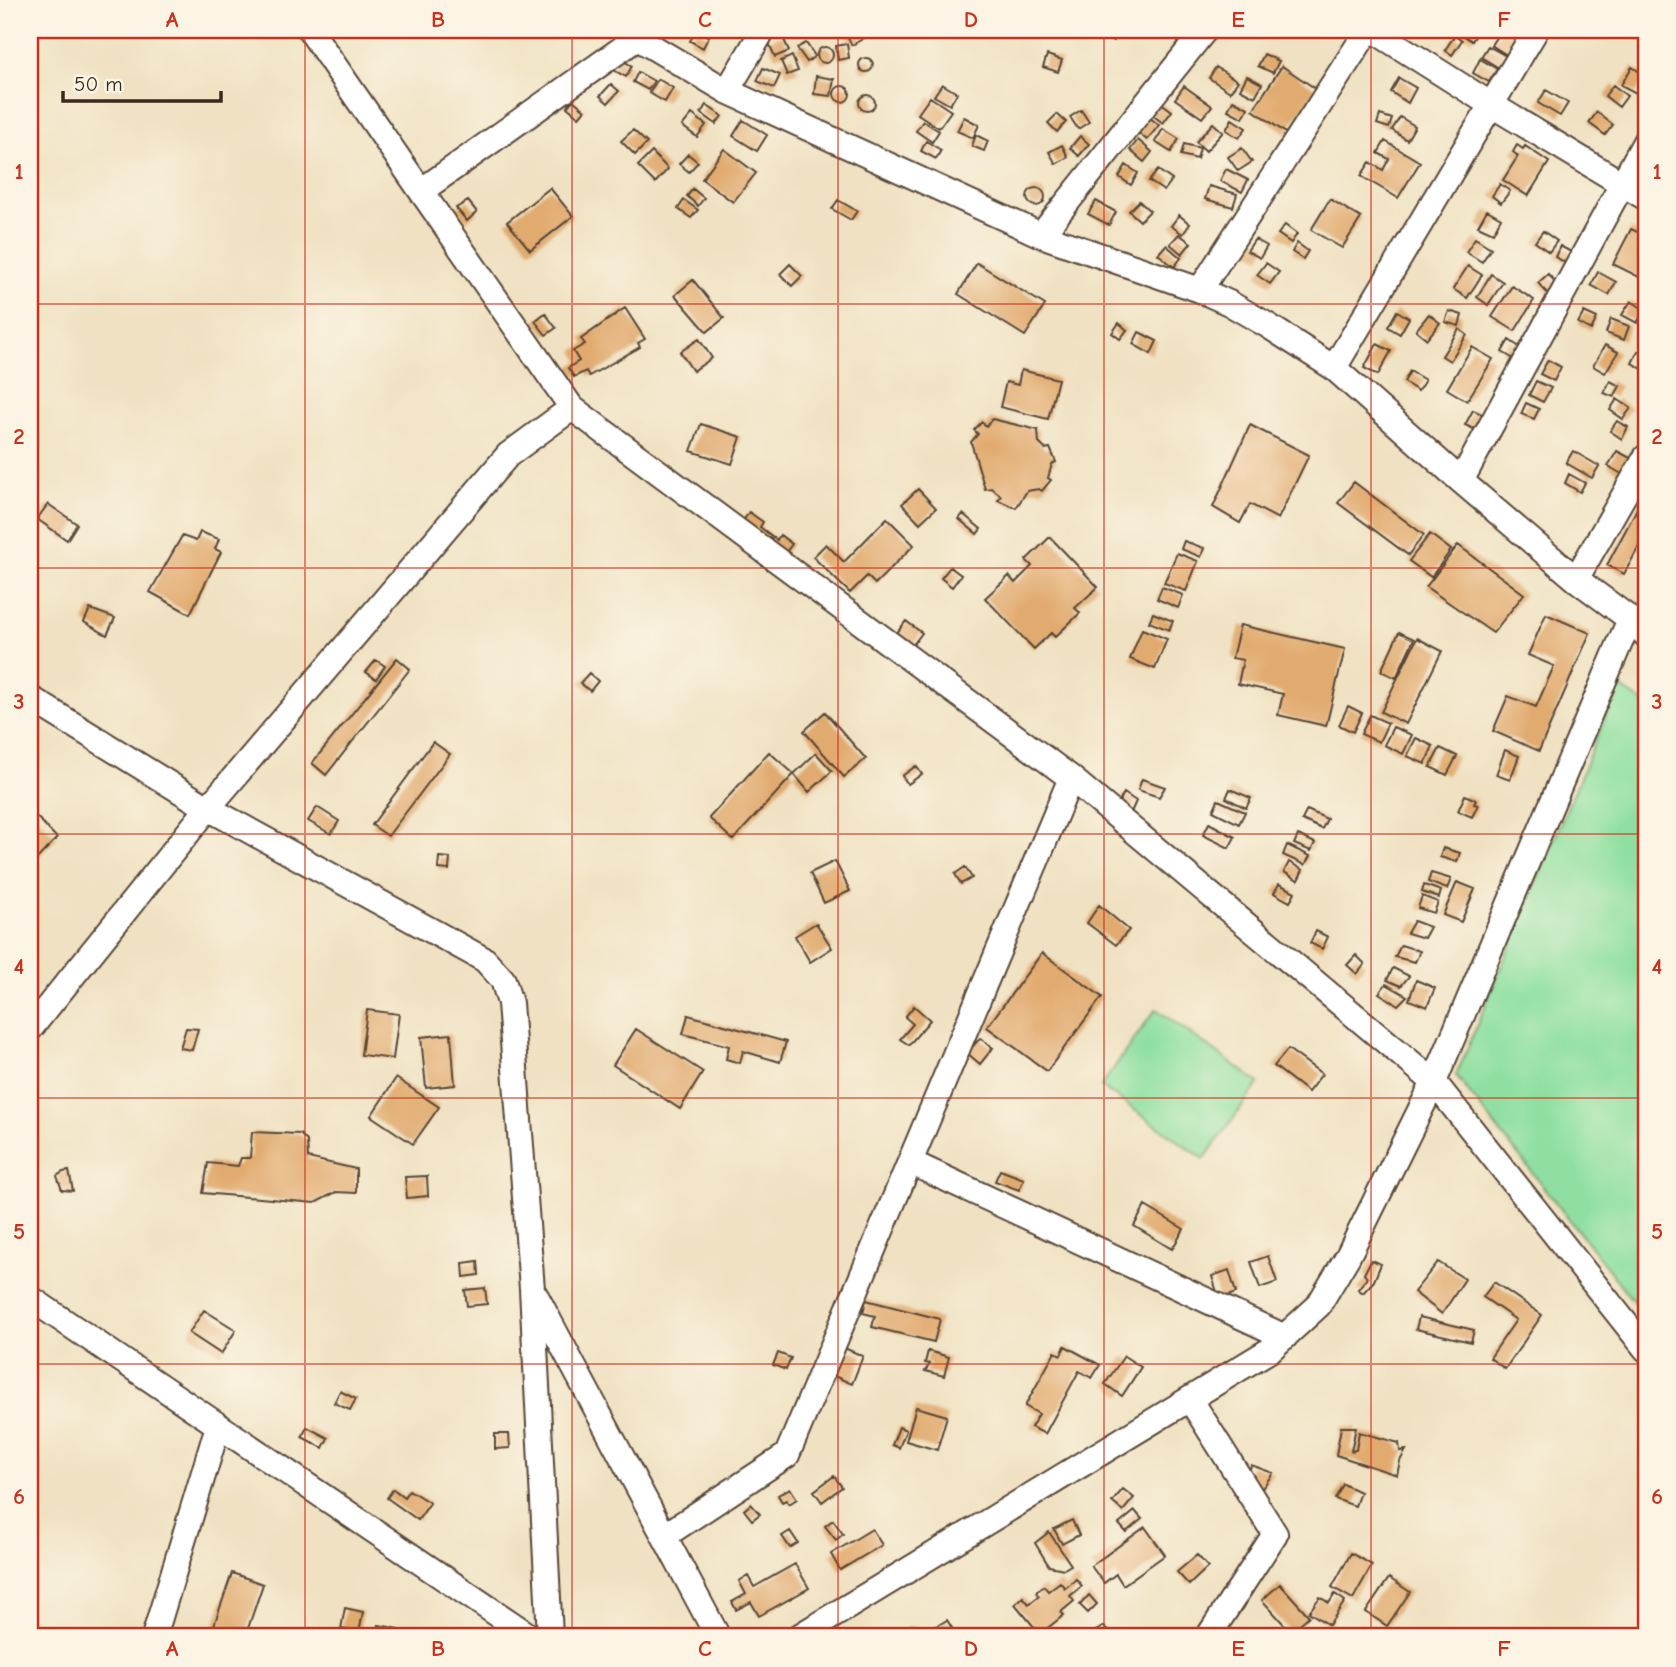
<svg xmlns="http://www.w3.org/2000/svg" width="1676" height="1667" font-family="'Comic Neue',sans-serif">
<rect width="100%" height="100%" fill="#fcf5e5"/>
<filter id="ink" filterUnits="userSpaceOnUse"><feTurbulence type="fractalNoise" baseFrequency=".0143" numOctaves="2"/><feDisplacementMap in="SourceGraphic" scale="14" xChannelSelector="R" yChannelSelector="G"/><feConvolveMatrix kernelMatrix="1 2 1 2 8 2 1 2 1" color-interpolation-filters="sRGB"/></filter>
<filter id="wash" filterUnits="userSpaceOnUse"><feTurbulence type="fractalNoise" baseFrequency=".00686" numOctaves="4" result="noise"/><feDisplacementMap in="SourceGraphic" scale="28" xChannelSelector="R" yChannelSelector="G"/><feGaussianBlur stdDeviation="1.57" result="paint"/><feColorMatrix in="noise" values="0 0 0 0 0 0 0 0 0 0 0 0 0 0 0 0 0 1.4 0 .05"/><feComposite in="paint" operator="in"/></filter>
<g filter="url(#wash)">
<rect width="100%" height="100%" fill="#efe1c1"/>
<path fill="#8fe0a0" stroke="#65855f" stroke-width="2" d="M1618,686L1646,704V1317L1456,1076Z
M1156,1009L1259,1083L1204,1159L1101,1086Z"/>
<g id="blocks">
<path fill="#e1aa6e" d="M696,30L709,36L703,48L690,41Z
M843,30H862L866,37L852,45Z
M1106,30H1120L1114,41L1103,35Z
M1455,30H1479L1472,41Z
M1501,30H1523L1507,55L1491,45Z
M782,35L789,51L775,57L768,41Z
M1455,35L1462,40L1452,55L1445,50Z
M806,43L815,56L807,62L797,48Z
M847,44L849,58L838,60L836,46Z
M1488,46L1506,56L1499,68L1481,57Z
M817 55a8 8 0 1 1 16 0a8 8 0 1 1-16 0Z
M1264,54L1279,61L1273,73L1258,66Z
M1047,55L1062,60L1058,72L1043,67Z
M792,56L798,71L787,75L781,61Z
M618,58L632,66L626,77L612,69Z
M859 65a7 7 0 1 1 14 0a7 7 0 1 1-14 0Z
M1480,59L1497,69L1489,82L1473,73Z
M1282,66L1316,89L1286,133L1253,110Z
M1216,67L1238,81L1230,92L1209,78Z
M1632,67L1646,76L1636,93L1621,85Z
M763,68L780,75L774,88L757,81Z
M638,72L654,81L648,90L633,82Z
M816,76L834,79L831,96L814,94Z
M1247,76L1262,84L1255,97L1240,89Z
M1399,78L1416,88L1408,103L1391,92Z
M658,79L673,88L665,102L649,93Z
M611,84L619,91L608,103L600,96Z
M942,84L957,93L950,105L934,96Z
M1613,85L1627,96L1619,107L1605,96Z
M1184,86L1212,106L1202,118L1175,99Z
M834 94a8 8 0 1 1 16 0a8 8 0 1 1-16 0Z
M1546,90L1568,103L1560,116L1538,103Z
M859 103a8 8 0 1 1 16 0a8 8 0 1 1-16 0Z
M930,97L951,111L939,128L918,114Z
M573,100L585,110L579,117L567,107Z
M1233,100L1248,108L1243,118L1228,110Z
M1160,102L1172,111L1163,123L1151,114Z
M706,105L722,116L716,124L701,113Z
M1081,110L1089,122L1078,129L1070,117Z
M1597,112L1613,125L1605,135L1589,123Z
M692,114L706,125L697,137L682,126Z
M1057,114L1066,122L1057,132L1048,123Z
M1380,115L1392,119L1389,128L1377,124Z
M964,117L979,125L973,138L957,131Z
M1149,117L1159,125L1147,140L1137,132Z
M1400,117L1415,126L1407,140L1392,130Z
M1232,119L1246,128L1239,138L1226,130Z
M743,120L767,135L757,151L733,136Z
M923,121L939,131L932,142L916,131Z
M1213,123L1223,132L1206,151L1196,142Z
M1163,129L1179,139L1171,152L1155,142Z
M633,130L647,143L635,155L621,141Z
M976,135L988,141L984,151L972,146Z
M1080,136L1089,144L1079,156L1070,148Z
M1138,140L1152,152L1144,162L1130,150Z
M926,141L941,150L936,159L921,151Z
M1385,141L1420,162L1398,198L1361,176L1370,162L1383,170L1389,159L1378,153Z
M1184,144L1200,148L1197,159L1181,155Z
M1062,145L1068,157L1056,164L1049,152Z
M1517,145L1523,149L1525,146L1549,162L1528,196L1503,180L1518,156L1513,152Z
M1242,148L1252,162L1238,171L1228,157Z
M724,149L756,173L733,202L702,179Z
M652,152L668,169L655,183L638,166Z
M688,154L698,162L689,172L679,164Z
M1126,165L1138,173L1131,185L1119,177Z
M1226,169L1248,180L1242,192L1220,181Z
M1158,170L1172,180L1164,191L1149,181Z
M1500,184L1510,191L1501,203L1492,196Z
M1209,186L1237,194L1233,207L1205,199Z
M1027 197a9 9 0 1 1 18 0a9 9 0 1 1-18 0Z
M550,188L573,216L530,250L507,222Z
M693,189L704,198L698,206L687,196Z
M1330,199L1361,218L1342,248L1311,230Z
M684,200L698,210L691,218L678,209Z
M838,200L857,211L851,220L832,209Z
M468,201L477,212L467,221L456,208Z
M1096,201L1116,212L1109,225L1088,214Z
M1139,201L1150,211L1140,221L1129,211Z
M1487,210L1501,218L1493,233L1478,226Z
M1179,215L1190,224L1183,234L1171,226Z
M1285,225L1297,234L1291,243L1278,234Z
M1631,229L1646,236L1645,280L1613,264Z
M1543,231L1557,241L1549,252L1535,242Z
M1179,234L1191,243L1182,254L1170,244Z
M1475,238L1491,248L1482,262L1466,252Z
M1255,239L1267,246L1260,258L1247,251Z
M1297,243L1308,251L1303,259L1292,252Z
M1166,245L1181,258L1174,267L1158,254Z
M1560,246L1573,253L1568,264L1555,257Z
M977,263L1045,305L1025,336L958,294Z
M1266,263L1279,272L1270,284L1257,275Z
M790,264L802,276L792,286L780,274Z
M1468,266L1482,275L1467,298L1453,289Z
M1598,272L1616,282L1609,295L1591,285Z
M1491,274L1503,282L1488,305L1477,297Z
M1548,274L1560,287L1550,296L1538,283Z
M693,280L724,318L707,332L675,295Z
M1512,286L1534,300L1515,331L1492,317Z
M1631,301L1645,310L1637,323L1622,315Z
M625,308L645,339L638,343L640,347L589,376L586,371L574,377L568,368L579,361L573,351L585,344L581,339Z
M1397,311L1409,318L1400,334L1388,327Z
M1449,311L1462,315L1459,326L1445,322Z
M1584,312L1597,318L1591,330L1578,323Z
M545,313L556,328L546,335L535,321Z
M1429,314L1440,323L1427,339L1416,330Z
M1611,319L1629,326L1624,340L1606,333Z
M1119,323L1127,330L1120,339L1112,333Z
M1459,329L1467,335L1450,361L1442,356Z
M1139,332L1157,341L1151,354L1133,344Z
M699,339L712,358L693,371L680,352Z
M1509,340L1524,350L1517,361L1502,352Z
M1377,344L1391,351L1378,375L1364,368Z
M1605,345L1618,352L1605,373L1593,366Z
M1472,347L1493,359L1467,401L1447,389Z
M1638,351L1646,356V371L1632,363Z
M1548,360L1561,367L1554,381L1540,374Z
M1021,370L1058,379L1048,419L1000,407L1006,382L1018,385Z
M1410,371L1425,380L1418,391L1404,382Z
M1536,381L1551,388L1543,402L1529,395Z
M1610,381L1620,386L1614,397L1604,393Z
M1617,399L1631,408L1623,419L1610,410Z
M1526,403L1539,409L1534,419L1521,414Z
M1473,410L1486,416L1478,431L1465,425Z
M992,419L1038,430L1039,443L1045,449L1050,448L1056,462L1052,464L1048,478L1051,480L1042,491L1039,489L1027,491L1016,508L998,500L1001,496L992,488L985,489L971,442L978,434L974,430L982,422L986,426Z
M1617,421L1628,427L1622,439L1610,431Z
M701,424L741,437L732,464L691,451Z
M1250,425L1309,455L1278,519L1250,504L1240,523L1213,507Z
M1573,451L1599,466L1592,478L1566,463Z
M1617,451L1636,461L1627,477L1608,466Z
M1569,474L1585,483L1580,492L1565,483Z
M1354,482L1424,535L1408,555L1338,503Z
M918,489L936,508L920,523L902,504Z
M1646,492V534L1624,574L1607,565Z
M48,504L77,524L67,540L37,519Z
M749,512L763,522L760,527L777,540L780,535L792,544L783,556L741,524Z
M963,514L981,529L977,534L959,519Z
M887,518L914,545L875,584L867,576L850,593L813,557L826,544L844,562Z
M200,532L219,539L215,549L221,552L190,614L150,592L182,536L196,541Z
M1430,534L1451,550L1431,577L1409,561Z
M1050,537L1098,587L1075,608L1080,613L1055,637L1051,633L1034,649L985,598L1009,576L1015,583L1032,566L1026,560Z
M1184,541L1204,548L1201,557L1181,549Z
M1458,545L1524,594L1493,633L1426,587Z
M1177,553L1198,561L1186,591L1164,583Z
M950,567L961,575L952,587L941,578Z
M1162,587L1183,595L1178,608L1157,599Z
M90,609L115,618L107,635L84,622Z
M1153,613L1173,621L1169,630L1149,622Z
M1546,614L1590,633L1539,751L1493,731L1508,696L1536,707L1554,666L1528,655Z
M906,621L922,633L912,646L896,634Z
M1240,625L1345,649L1326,726L1278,715L1283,694L1238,684L1243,660L1232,658Z
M1142,629L1167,639L1155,669L1130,659Z
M1399,632L1414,639L1396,678L1381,671Z
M1417,638L1442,651L1406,724L1381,712Z
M397,658L410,669L326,775L312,763Z
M376,660L385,666L376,679L366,672Z
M589,673L598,681L590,691L580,683Z
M1348,706L1362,713L1353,732L1339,725Z
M825,712L866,759L844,777L804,731Z
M1370,715L1388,723L1379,742L1361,734Z
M1393,727L1412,735L1403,754L1384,745Z
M1416,738L1433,746L1425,764L1407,756Z
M433,742L450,754L388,836L372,825Z
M1440,748L1457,756L1447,775L1430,767Z
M1505,750L1519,756L1510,780L1496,775Z
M769,752L794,774L816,753L832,771L809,792L794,774L733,840L709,818Z
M916,766L922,774L908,784L902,776Z
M1142,779L1165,787L1159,797L1138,790Z
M1230,789L1251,798L1246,808L1226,798Z
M1124,793L1136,801L1129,817L1113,812Z
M1465,795L1476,800L1474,804L1478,805L1472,817L1458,811Z
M1218,800L1245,812L1239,824L1213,811Z
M317,807L339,821L331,834L308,821Z
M30,810L57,838L30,866Z
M1307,810L1327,819L1322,829L1302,820Z
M1209,823L1235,837L1229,848L1203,835Z
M1298,835L1315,843L1311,851L1294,844Z
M1287,845L1310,856L1305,865L1283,855Z
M1443,848L1460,853L1457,862L1440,857Z
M439,857L450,858L449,870L438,869Z
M835,861L850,891L824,903L810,873Z
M1289,862L1303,870L1298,880L1284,872Z
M965,867L972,878L961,884L955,874Z
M1431,873L1451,879L1447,889L1428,882Z
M1457,882L1475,889L1461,922L1443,915Z
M1279,884L1295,892L1290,902L1274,893Z
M1424,885L1441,891L1439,898L1422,892Z
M1422,896L1438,902L1434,913L1418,908Z
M1099,905L1129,930L1116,945L1087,923Z
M1414,921L1430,927L1424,938L1407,933Z
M816,923L832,948L810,962L795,936Z
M1316,931L1328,937L1322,949L1310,943Z
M1401,945L1420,951L1415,962L1395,957Z
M1042,953L1102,997L1047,1071L987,1027Z
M1356,955L1365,964L1357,974L1347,965Z
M1393,968L1409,976L1401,986L1387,980Z
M1416,980L1435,988L1427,1007L1409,1000Z
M1386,984L1407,996L1398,1005L1379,993Z
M914,1006L930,1020L909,1045L900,1039L913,1024L905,1017Z
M367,1010L399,1014L393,1059L361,1055Z
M688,1015L786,1042L780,1062L743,1051L740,1063L726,1059L729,1046L683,1034Z
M186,1028L198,1029L192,1050L180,1048Z
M636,1029L703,1072L680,1109L613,1065Z
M451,1034L455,1085L426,1088L421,1037Z
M980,1038L993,1048L980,1064L967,1053Z
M1288,1049L1322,1074L1308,1092L1274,1066Z
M396,1078L439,1107L413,1144L371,1116Z
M252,1132L300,1134L307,1141L308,1158L356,1169V1193L336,1192L315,1203L203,1193L208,1163L238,1166L241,1158H250Z
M1000,1170L1024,1179L1019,1190L995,1181Z
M69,1171L73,1191L62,1190L57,1176L63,1172Z
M427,1176L428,1196L407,1198L405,1177Z
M1145,1206L1184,1229L1172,1249L1134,1226Z
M1268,1256L1277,1282L1260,1288L1251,1262Z
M1371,1260L1381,1264L1374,1281L1363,1293L1358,1289L1367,1278L1364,1274Z
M478,1261L479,1275L464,1277L463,1263Z
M1438,1262L1465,1279L1442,1314L1414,1292Z
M1229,1270L1236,1293L1219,1299L1212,1276Z
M1494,1282L1542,1315L1505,1369L1490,1358L1516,1320L1483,1297Z
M485,1288L487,1304L467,1306L465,1290Z
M866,1300L940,1319L934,1342L872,1327L875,1316L863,1313Z
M204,1310L236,1330L221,1354L189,1333Z
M1419,1317L1474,1330L1471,1342L1416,1329Z
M835,1344L863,1356L852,1384L823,1371Z
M1065,1346L1100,1365L1092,1378L1079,1371L1045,1434L1031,1427L1039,1414L1025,1406L1055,1352L1061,1355Z
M928,1351L949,1357L944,1376L925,1371L930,1364L925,1363Z
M778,1353L791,1358L786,1370L773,1365Z
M1124,1356L1141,1367L1122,1396L1105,1384Z
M340,1391L356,1399L350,1410L334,1403Z
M916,1407L947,1416L937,1450L906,1441Z
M307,1427L328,1438L323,1448L302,1437Z
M899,1427L906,1430L899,1448L892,1445Z
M1341,1427H1356L1351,1451L1356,1450L1359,1432L1399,1443L1400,1451L1406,1450L1400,1461L1397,1475L1336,1455Z
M495,1434H509L510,1448L495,1449Z
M1251,1465L1273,1473L1261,1490L1246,1482Z
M834,1476L842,1487L822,1502L814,1491Z
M1343,1484L1360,1492L1355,1506L1335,1499Z
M790,1488L797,1499L789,1504L786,1500L782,1502L778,1495Z
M393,1489L404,1497L409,1490L430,1503L418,1520L387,1498Z
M1123,1489L1134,1498L1123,1511L1112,1502Z
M751,1504L760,1514L752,1520L744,1510Z
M1135,1511L1142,1519L1126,1532L1119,1524Z
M833,1520L843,1534L836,1540L825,1526Z
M1072,1520L1079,1535L1062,1544L1054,1529Z
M1145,1527L1165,1555L1123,1585L1116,1574L1104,1583L1091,1566Z
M872,1529L882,1545L840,1570L831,1554Z
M790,1531L798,1543L790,1548L782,1536Z
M1049,1532L1071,1565L1064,1569L1049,1566L1035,1543Z
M1351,1553L1372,1565L1353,1599L1332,1587Z
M1197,1555L1208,1567L1189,1585L1177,1572Z
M795,1564L809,1588L759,1616L751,1602L736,1610L732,1602L746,1594L739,1581L748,1576L754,1587Z
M232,1573L263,1584L245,1637H220L211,1634Z
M1389,1578L1410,1592L1387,1626L1366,1612Z
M1076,1579L1082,1586L1070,1596L1074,1601L1061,1612L1064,1615L1040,1634L1015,1604L1023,1597L1029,1604L1039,1596L1036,1592L1044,1586L1048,1591L1060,1582L1065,1588Z
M1280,1584L1309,1616L1291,1632L1262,1600Z
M1335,1594L1345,1601L1329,1625L1309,1612L1320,1597L1329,1603Z
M1089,1595L1097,1604L1088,1613L1080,1605Z
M345,1608L363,1612L359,1633L341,1629Z
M947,1620L957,1636L955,1637H902L899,1635L911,1625L923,1634Z
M379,1625L399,1629L397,1637L377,1635Z
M1104,1626L1111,1637H1086Z"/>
</g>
</g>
<g filter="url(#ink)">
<use href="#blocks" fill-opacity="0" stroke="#564536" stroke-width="2"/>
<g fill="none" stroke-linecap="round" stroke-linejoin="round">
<g stroke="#564536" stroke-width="28">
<path id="minor" d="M310,30L421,191
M624,30L727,91L1041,235L1200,290L1229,303L1267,325L1334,368L1461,481L1576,579L1630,619L1646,635
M1373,30L1490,104L1646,198
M637,38L421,191L572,408L1071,778L1434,1082L1646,1349
M727,91L763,30
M1041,235L1205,30
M1200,290L1368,30
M1334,368L1536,30
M1461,481L1646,140
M1576,579L1646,457
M30,698L208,808L485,960L503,980L510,1003L532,1289L550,1637
M30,1029L208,808L508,455L572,408
M910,1162L1285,1337
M536,1296L718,1637
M30,1298L531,1637
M1190,1399L1275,1534L1208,1637
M664,1536L787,1455L1071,778
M154,1637L218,1426
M798,1637L1270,1350L1318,1306L1348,1256L1434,1082L1630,619"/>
</g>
<use href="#minor" stroke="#fff" stroke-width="24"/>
</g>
</g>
<path fill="none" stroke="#c8321e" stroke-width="2" stroke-opacity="0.55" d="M305,30V1637M572,30V1637M838,30V1637M1104,30V1637M1371,30V1637M30,304H1646M30,568H1646M30,834H1646M30,1098H1646M30,1364H1646"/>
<rect width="1676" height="1667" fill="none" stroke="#fcf5e5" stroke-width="77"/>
<path d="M63 91v10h158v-10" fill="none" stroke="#3b2a1e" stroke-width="3.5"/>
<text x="74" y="91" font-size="21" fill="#3b2a1e" stroke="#fcf5e5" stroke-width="5" paint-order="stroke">50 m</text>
<rect x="38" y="38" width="1600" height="1590" fill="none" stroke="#c8321e" stroke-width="2.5"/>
<g font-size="23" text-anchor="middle" font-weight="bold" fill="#c8321e">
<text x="172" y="27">A</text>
<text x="438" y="27">B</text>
<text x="705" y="27">C</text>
<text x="971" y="27">D</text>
<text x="1238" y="27">E</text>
<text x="1504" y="27">F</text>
<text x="19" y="179">1</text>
<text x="1657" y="179">1</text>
<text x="19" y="444">2</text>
<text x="1657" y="444">2</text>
<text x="19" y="709">3</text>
<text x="1657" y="709">3</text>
<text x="19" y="974">4</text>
<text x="1657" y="974">4</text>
<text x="19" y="1239">5</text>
<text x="1657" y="1239">5</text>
<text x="19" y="1504">6</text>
<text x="1657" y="1504">6</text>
<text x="172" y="1656">A</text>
<text x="438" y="1656">B</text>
<text x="705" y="1656">C</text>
<text x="971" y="1656">D</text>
<text x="1238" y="1656">E</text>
<text x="1504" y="1656">F</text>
</g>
</svg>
